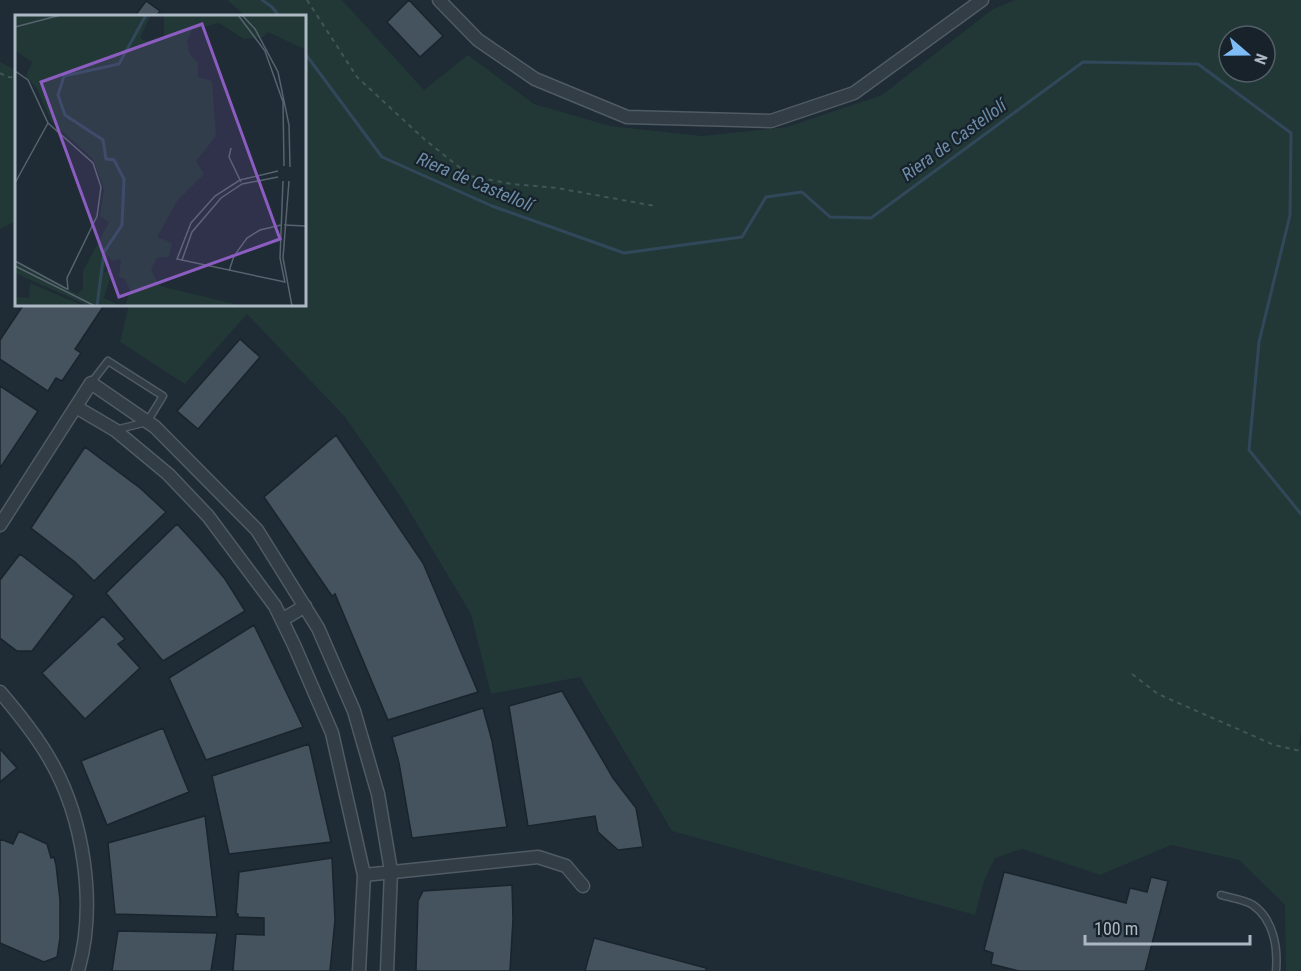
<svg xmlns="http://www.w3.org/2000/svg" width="1301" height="971" font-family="'Roboto Condensed',sans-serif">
<rect width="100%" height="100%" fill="#1f2b35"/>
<path fill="#223837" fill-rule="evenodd" d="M227,0H342L424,90L468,55L534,104L610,126L702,136L787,127L882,95L993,9L1015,0H1301V731L1299,745L1301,746V971H1286L1285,905L1239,860L1171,845L1100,875L1022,849L995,858L984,881L975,915L672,831L580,677L491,694L471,614L401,497L345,417L247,314L185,384L120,342L129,305L304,304V16H246ZM1229,36H1265V72H1229Z
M0,62L16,70V221L0,229Z"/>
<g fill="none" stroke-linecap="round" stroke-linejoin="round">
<path stroke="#31485b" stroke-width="3" d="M262,0L272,7L279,16
M304,52L382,157L492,206L624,253L742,237L766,197L802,192L830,217L871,218L1083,62L1198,64L1291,133L1290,215L1259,342L1249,450L1301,514"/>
</g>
<path fill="#45535f" stroke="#1a242c" stroke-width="1.5" d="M409,0L443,36L420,57L387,22Z
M146,1L160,11L156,16H135Z
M24,304H105L75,349L81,353L62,381L56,378L48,391L0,359V340Z
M240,339L260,357L198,429L177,411Z
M0,386L38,411L0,468Z
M336,435L423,563L478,692L388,720L335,594L332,596L264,497Z
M85,447L140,488L166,512L94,581L75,562L31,528Z
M177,524L200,549L225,579L245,611L163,661L106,593Z
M20,554L74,596L32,651H17L0,638V580Z
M103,616L125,639L118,644L140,668L85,719L42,673Z
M254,625L303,727L206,760L169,678Z
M562,691L613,778L636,808L643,847L618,850L598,832L595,816L528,826L509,706Z
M483,708L492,741L507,827L412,838L399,763L392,737Z
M163,728L189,792L107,825L81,761Z
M309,744L331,842L229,854L212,776Z
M0,749L17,768L0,782Z
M205,816L217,917L115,914L108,843Z
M19,831L47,844L51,858L54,857L56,865L60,900V938L57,957L44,962L0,943V839L13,844Z
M332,858L335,920L330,971H233L236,934L264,935V918L238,917V914H236L239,872Z
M1004,872L1126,903L1130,888L1147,892L1151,877L1168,881L1145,971H1019L991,964L993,953L984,950Z
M512,885L513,919L510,971H416L418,901L423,891Z
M118,931L217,933L211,971H112Z
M594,938L706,968V971H585Z"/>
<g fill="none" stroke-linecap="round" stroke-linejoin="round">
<g stroke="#505b64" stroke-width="9">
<path id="service" d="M91,383L108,361L163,396L147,422L115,430
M1221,895C1231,898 1246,900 1253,905C1274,920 1278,948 1276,971"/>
</g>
<g stroke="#505b64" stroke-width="15">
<path id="minor" d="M439,0L478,40L535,79L627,117L771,121L854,93L982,0
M76,407L115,430L168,474L208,516L275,606L294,645L332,733L364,875L359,971
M0,525L91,383L155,427L257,530L318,628L354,711L378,794L391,871L387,971
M282,620L305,606
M0,692C18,713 35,734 49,758C84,817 97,905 78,971
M364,875L538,857L566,866L583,886"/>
</g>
<path stroke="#405555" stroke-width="2" stroke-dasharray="4.5 4.5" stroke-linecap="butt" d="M307,0L357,77L423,138L470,176L512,184L557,188L655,206
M0,73L7,77L16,78
M1132,674L1158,694L1274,745L1301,751"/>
<use href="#service" stroke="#323d46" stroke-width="6"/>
<use href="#minor" stroke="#323d46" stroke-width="12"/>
</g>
<g text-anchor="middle" stroke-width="4.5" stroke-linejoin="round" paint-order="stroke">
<g font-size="18" font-style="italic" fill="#6d8da8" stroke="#18222a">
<text transform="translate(954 140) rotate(-36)" y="6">Riera de Castellolí</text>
<text transform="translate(475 182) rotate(23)" y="6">Riera de Castellolí</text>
</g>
</g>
<g transform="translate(15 15)">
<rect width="291" height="291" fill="#1f2b35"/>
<path d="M0,0H136L125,23L131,26L149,23V0H291V35L253,17L248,22L229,24L204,8L177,15L172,26L174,38L183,48V62L197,66L201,121L181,146L189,159L162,186L142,222L157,228L154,242L142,243L136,255L145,271L228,291H110L115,275L110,264L104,262L106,244L96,246L93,240L89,258L95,253L96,260L89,283L105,291H74L0,258V247L62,279L68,274V256L94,207L85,201L89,174L78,144L36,106L22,74L11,61L17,47L0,36ZM15,268L69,291H0V282L14,283Z" fill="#223837"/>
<path fill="none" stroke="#31485b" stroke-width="3" d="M82,291L89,237L107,210L109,164L99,145L91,144L88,125L50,100L43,80L49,61L104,49L131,0"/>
<path fill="none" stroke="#57636e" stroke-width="1.5" d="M223,0L250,36L268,87L269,151M227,0L240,14L263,57L274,110L275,152M0,12L46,0M0,56L13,65L33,108L78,148L86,172L82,201L52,263L53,275M216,133L214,142L226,167M263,156L225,165L200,181L176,208L162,244L270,267M268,166L265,243L270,268M274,166L268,243L277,291M0,168L33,108M269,210L291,211M167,245L177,217L206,183L227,169L263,162M0,246L52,274M0,251L80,291M214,256L219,241L232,223L245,215L266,210"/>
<path fill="#8c5dc0" fill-opacity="0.15" stroke="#8c5dc0" stroke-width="3" d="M187,9L265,224L104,282L26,67Z"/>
<rect width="291" height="291" fill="none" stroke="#acb8c3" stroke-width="3"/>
</g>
<g transform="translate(1247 54) rotate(110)"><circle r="28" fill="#18222a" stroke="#535e67" stroke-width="1.5"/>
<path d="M0-4.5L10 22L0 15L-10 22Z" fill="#7ebcf6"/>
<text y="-9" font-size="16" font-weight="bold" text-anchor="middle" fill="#acb8c3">N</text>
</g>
<path d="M1085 935v9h165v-9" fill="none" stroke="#acb8c3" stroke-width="3"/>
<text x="1094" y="935" font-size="18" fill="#acb8c3" stroke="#18222a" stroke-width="4.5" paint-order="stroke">100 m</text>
</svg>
